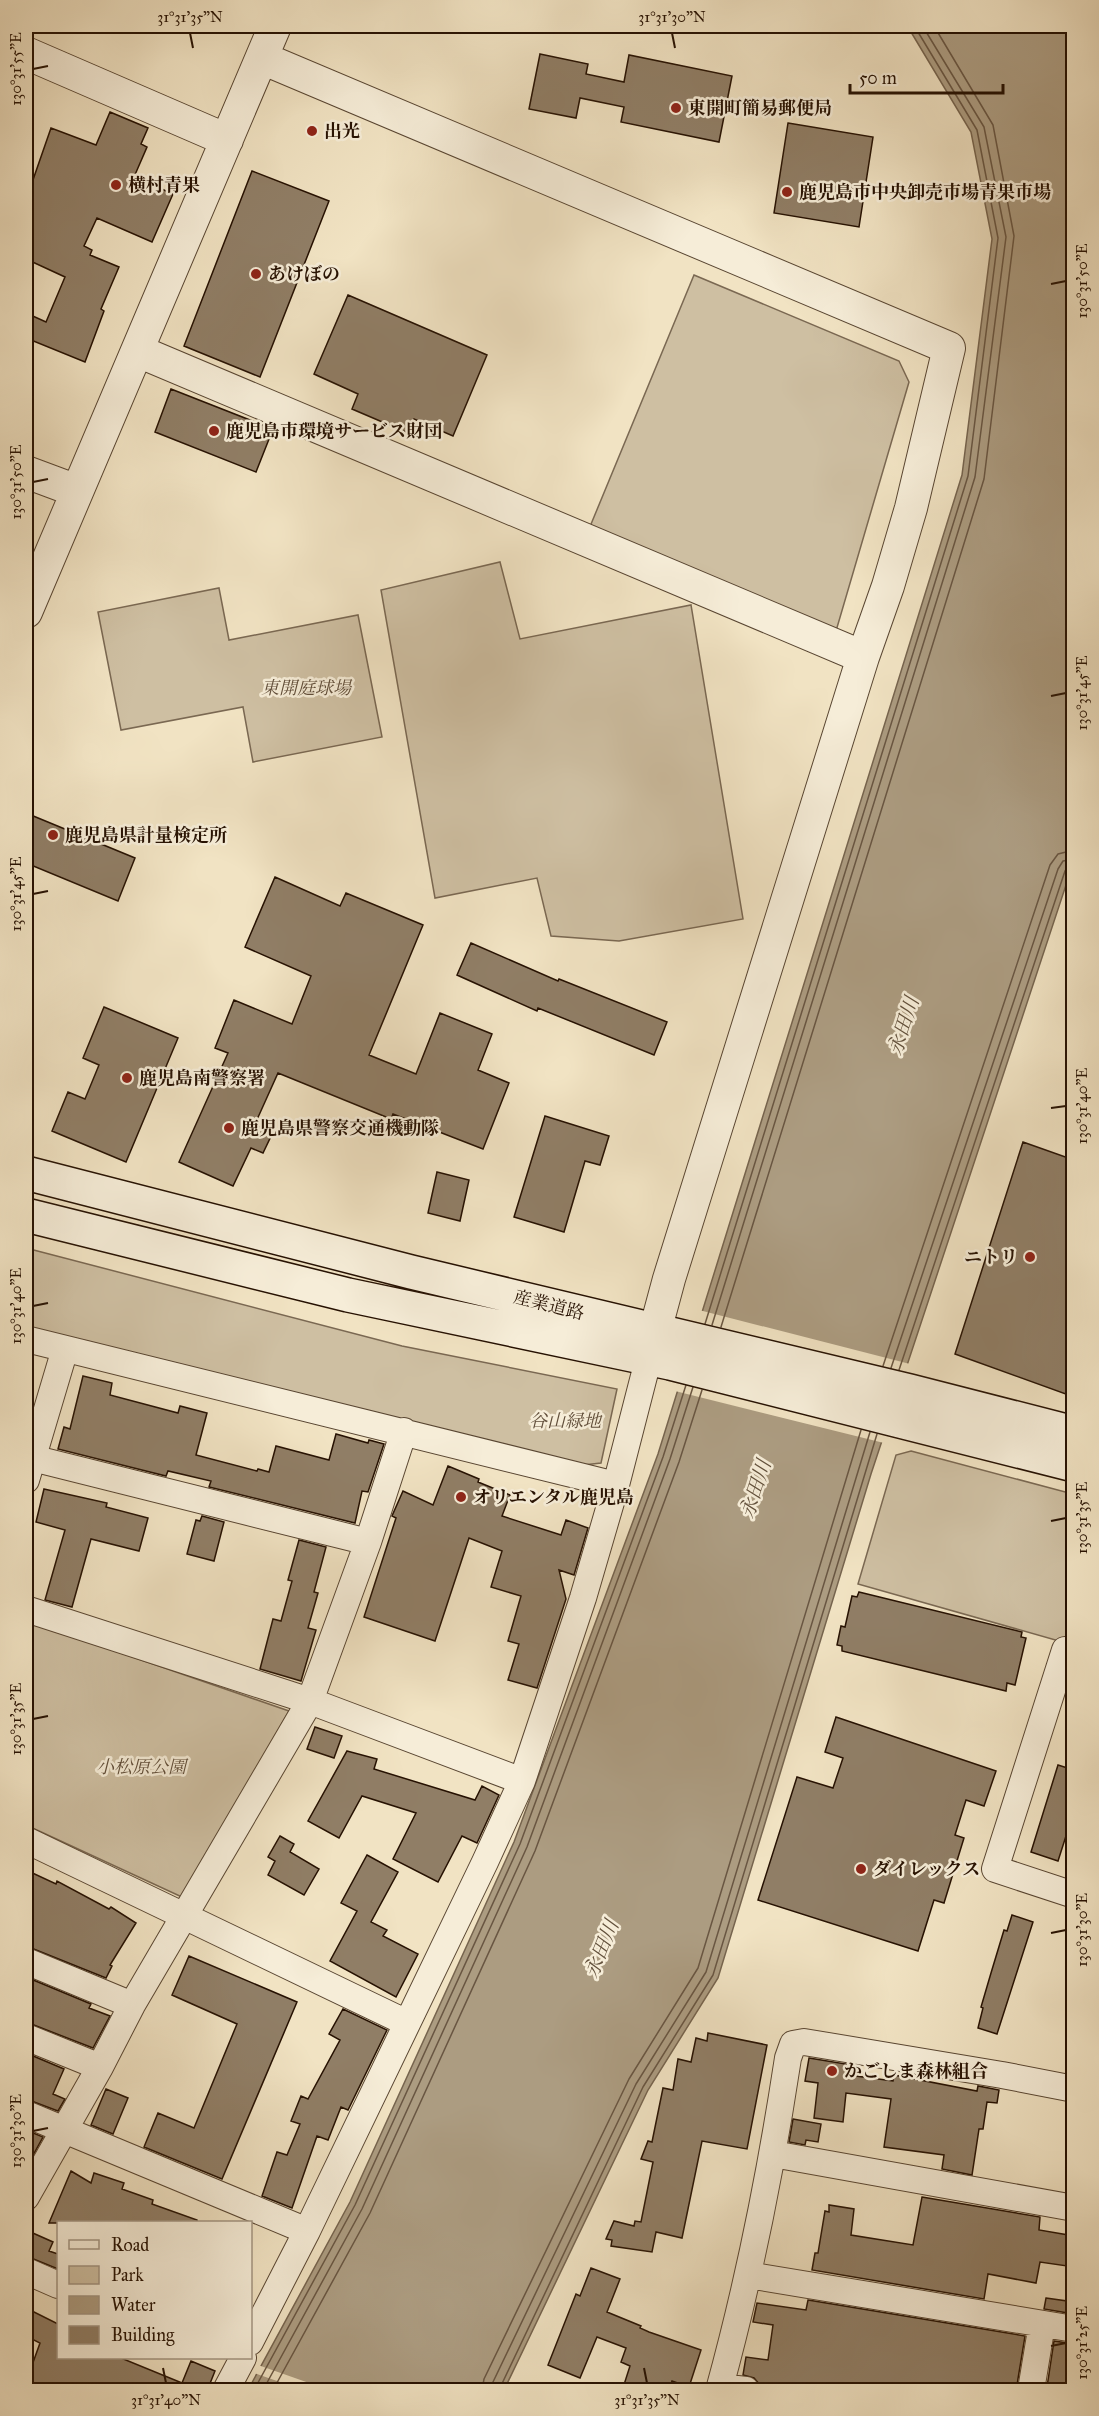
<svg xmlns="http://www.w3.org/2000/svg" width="1099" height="2416" font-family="'IM FELL Great Primer','Noto Serif JP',serif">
<rect width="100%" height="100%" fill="#f1e3c3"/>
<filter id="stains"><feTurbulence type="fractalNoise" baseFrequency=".00333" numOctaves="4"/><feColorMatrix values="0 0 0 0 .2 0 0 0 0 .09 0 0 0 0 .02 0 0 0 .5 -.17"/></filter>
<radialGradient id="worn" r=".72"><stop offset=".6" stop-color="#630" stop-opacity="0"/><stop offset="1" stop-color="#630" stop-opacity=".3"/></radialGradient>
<path fill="#cebfa2" stroke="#7a6852" stroke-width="1.5" d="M694,275L899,361L909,382L836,631L589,529Z
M500,562L520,639L691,605L743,919L619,941L551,936L537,878L435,898L381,590Z
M219,588L229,640L358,615L382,737L253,762L243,707L121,730L98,612Z
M26,1248L402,1346L617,1389L601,1463L574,1466L26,1327Z
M911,1451L1073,1494V1645L858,1584L896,1455Z
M26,1620L289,1711L184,1898L26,1825Z"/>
<path fill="#ac9c81" stroke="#76644e" stroke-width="1.5" d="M912,26H1073V864L871,1474L718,1978L648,2090L504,2390H248L350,2202L514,1842L658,1454L962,475L992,239L971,132L911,32Z"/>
<path fill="#f1e3c3" d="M699,1310L910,1364L884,1443L675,1391Z
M258,2365L329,2390H303L254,2373Z"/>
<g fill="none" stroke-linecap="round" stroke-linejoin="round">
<path stroke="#695642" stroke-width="1.5" d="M705,1324L968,476L998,238L977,130L918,32L917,26
M712,1325L975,477L1006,237L984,127L925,30V26
M721,1327L984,479L1014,236L993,125L934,26
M883,1366L1050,865L1058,854L1074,850
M891,1368L1058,869L1063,861L1074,859
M899,1370L1065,871L1068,867L1074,866
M254,2390L355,2205L520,1844L663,1457L686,1385
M263,2390L362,2209L527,1847L670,1459L693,1387
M273,2390L370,2213L535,1851L679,1462L702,1390
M482,2390L484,2379L629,2079L698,1968L861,1430
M491,2390L493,2382L636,2084L706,1972L870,1432
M499,2390L643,2087L713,1975L877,1434"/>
</g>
<path fill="#907e66" stroke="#261102" stroke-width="1.5" d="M540,54L588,64L586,74L624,82L629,55L732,76L719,142L621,122L624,107L580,98L576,118L529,109Z
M110,112L148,128L141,144L147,147L134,177L173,194L152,242L97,218L84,246L92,250L90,255L119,267L101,309L104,311L85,362L26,338V313L46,322L65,277L26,259V200L51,128L96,145Z
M788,123L873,137L859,227L774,213Z
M252,171L329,201L260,377L184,346Z
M348,295L487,355L453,436L414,419L408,433L352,409L358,394L314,374Z
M171,389L273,429L256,472L155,432Z
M26,813L135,858L118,901L26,863Z
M275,877L340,906L346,893L423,925L369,1055L416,1074L440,1013L492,1034L478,1070L509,1083L483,1149L393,1114L391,1119L278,1073L255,1124L273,1132L263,1153L251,1148L233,1186L179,1162L228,1053L215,1048L234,1000L292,1024L311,976L245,947Z
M471,943L558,981L559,979L667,1022L654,1055L538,1008L537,1011L457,975Z
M104,1007L178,1038L126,1162L52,1131L68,1092L85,1099L99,1065L83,1058Z
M545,1116L609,1136L600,1165L585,1161L564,1232L514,1217Z
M1023,1142L1074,1160V1397L955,1354Z
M437,1172L469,1180L460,1221L428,1213Z
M83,1376L112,1383L110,1395L178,1413L180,1406L207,1413L196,1455L257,1471L258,1469L269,1472L276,1446L329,1460L336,1434L368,1443L369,1440L384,1444L368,1492L362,1491L355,1523L209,1487L211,1481L168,1471L166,1476L58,1449L64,1427L70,1429Z
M448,1466L479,1479L478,1482L510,1495L502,1516L561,1535L566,1520L588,1528L574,1575L559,1570L566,1599L537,1688L508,1680L519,1644L508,1641L521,1596L491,1587L502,1551L469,1538L435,1641L364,1617L396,1518L392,1516L403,1491L433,1505Z
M44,1489L107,1503L106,1507L148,1518L139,1551L91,1539L72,1607L45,1600L65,1530L36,1522Z
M202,1516L224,1522L214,1561L187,1554L196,1520L200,1521Z
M299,1540L326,1547L314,1592L318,1593L308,1628L316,1630L301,1681L260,1669L273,1619L281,1621L292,1581L288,1580Z
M859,1592L1022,1632L1021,1637L1026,1638L1015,1685L1007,1683L1006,1691L842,1651V1646L837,1645L841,1626L845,1627L852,1596L857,1597Z
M836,1717L996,1771L984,1806L966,1800L955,1835L964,1838L944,1903L934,1900L918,1951L758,1900L797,1777L833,1788L843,1758L825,1752Z
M315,1727L342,1736L334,1758L307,1749Z
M347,1751L377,1759L374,1769L475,1800L482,1786L499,1795L477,1843L462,1836L438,1882L393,1859L416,1813L362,1796L339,1838L308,1821Z
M1058,1765L1074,1770V1811L1058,1861L1031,1852Z
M280,1836L294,1844L290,1852L319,1869L304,1895L268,1875L275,1861L268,1857Z
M367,1855L398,1872L371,1922L387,1930L383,1936L418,1954L396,1997L330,1961L357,1911L341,1903Z
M26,1870L56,1884L57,1881L109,1909L111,1907L136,1923L110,1965L112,1966L106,1978L26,1946Z
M1012,1915L1033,1922L997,2034L978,2028L983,2008L981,2007L991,1973L1004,1930L1007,1931Z
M189,1956L297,2002L222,2179L144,2147L158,2113L194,2128L237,2024L172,1995Z
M26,1977L91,2004L89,2008L110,2016L93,2048L26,2022Z
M343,2009L387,2030L348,2110L341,2107L328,2140L317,2136L292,2208L262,2196L277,2152L287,2155L300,2124L291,2121L301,2096L308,2099L340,2040L329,2034Z
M708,2033L767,2045L747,2149L702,2141L682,2238L656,2232L652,2252L611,2246L612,2240L606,2239L614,2221L634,2226L635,2221L641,2222L653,2162L641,2159L648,2141L652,2142L663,2088L673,2090L678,2059L691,2062L696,2038L707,2041Z
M26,2053L64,2069L53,2094L65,2099L58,2111L26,2099Z
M809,2058L858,2066L856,2076L893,2081L894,2075L977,2091L978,2086L999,2090L997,2103L987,2102L983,2129H979L972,2175L942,2169L944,2155L884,2147L891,2099L846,2093L843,2122L814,2118L818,2083L805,2081Z
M106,2089L128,2098L113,2134L91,2125Z
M793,2119L821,2124L818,2142L806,2140L805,2145L789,2142Z
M26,2130L43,2137L26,2168Z
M71,2171L91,2183L94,2173L124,2183L122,2189L153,2200L152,2204L197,2220V2223H49Z
M922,2197L1040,2217L1039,2230L1074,2236V2267L1040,2262L1036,2283L988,2274L984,2299L812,2270L815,2253H818L825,2211L829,2212V2205L854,2209L851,2235L913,2245Z
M26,2230L53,2242L49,2251L58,2254V2269L26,2256Z
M591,2268L620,2279L607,2312L641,2326L640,2328L649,2332L701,2350L689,2387L672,2381L669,2391H622L630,2366L621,2362L626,2348L597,2337L580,2378L548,2365L576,2294L580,2296Z
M1046,2298L1074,2302V2314L1044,2309Z
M808,2300L1025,2336L1016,2391H894L831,2383L829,2391H803L760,2385L754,2378L743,2375L746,2357L768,2360L773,2325L753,2322L757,2303L806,2310Z
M26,2308L58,2324V2358H121L182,2383L191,2361L215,2371L207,2391H26V2382L40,2343L26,2336Z
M1054,2341L1074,2344V2391L1047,2387Z"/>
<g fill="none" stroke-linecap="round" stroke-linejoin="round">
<g stroke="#594632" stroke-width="28">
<path id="minor" d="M26,1339L616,1485
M32,1458L368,1542
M26,1480L65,1349
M26,1609L310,1701L522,1781
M1074,1653L1065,1650L995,1869L1074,1895
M26,1840L407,2023
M26,1961L132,2005
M26,2037L100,2067
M26,2114L307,2231
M773,2154L1074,2208
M26,2197L100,2067L132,2005L310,1701L368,1542L404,1431
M26,2271L58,2285
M748,2275L1074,2329
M250,2342L307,2231L485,1862L522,1781L583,1598L616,1485L653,1341
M720,2387L746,2390
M226,2390L243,2358
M719,2390C749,2281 771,2170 788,2058L793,2044L804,2042L1002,2075L1074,2089
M1031,2390L1042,2324"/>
</g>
<g stroke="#594632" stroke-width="34">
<path id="tertiary" d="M26,53L227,140
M262,58L949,348L911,508L888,586L863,657L669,1279L655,1331
M138,351L863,657
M26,472L77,491
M26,612L275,26"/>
</g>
<g stroke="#261102" stroke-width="36">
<path id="secondary" d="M26,1173L411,1272L910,1391L1074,1433
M26,1215L348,1295L670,1363L1074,1465"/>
</g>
<use href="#minor" stroke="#f6edd8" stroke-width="26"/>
<use href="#tertiary" stroke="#f6edd8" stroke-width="32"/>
<use href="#secondary" stroke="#f6edd8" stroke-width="33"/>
</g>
<path fill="none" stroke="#261102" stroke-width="2" d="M190,33L193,48M672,33L675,48M33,69L48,66M1051,284L1066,281M33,482L48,479M1051,696L1066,693M33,894L48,891M1051,1108L1066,1106M33,1306L48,1303M1051,1521L1066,1518M33,1719L48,1716M1051,1933L1066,1930M33,2131L48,2128M1051,2346L1066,2343M163,2368L166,2383M644,2368L647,2383"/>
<g fill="#8f2418" stroke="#f6edd8" stroke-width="2">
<circle cx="676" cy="108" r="6"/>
<circle cx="312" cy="131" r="6"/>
<circle cx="116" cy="185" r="6"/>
<circle cx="787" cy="192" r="6"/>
<circle cx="256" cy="274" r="6"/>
<circle cx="214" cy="431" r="6"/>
<circle cx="53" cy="835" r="6"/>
<circle cx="127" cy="1078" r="6"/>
<circle cx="229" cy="1128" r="6"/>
<circle cx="1030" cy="1257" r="6"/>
<circle cx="461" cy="1497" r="6"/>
<circle cx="861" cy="1869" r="6"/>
<circle cx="832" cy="2071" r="6"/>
</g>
<g text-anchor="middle" stroke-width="5" stroke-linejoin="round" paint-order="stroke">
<g font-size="18" font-weight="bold" fill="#261102" stroke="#f6edd8" text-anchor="start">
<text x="688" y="114">東開町簡易郵便局</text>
<text x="324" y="137">出光</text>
<text x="128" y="191">横村青果</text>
<text x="799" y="198">鹿児島市中央卸売市場青果市場</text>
<text x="268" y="280">あけぼの</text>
<text x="226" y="437">鹿児島市環境サービス財団</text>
<text x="65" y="841">鹿児島県計量検定所</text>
<text x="139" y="1084">鹿児島南警察署</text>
<text x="241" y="1134">鹿児島県警察交通機動隊</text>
<text x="1018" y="1263" text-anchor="end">ニトリ</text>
<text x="473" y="1503">オリエンタル鹿児島</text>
<text x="873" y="1875">ダイレックス</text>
<text x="844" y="2077">かごしま森林組合</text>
</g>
<g font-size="18" font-style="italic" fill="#614e3a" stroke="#f6edd8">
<text x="306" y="694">東開庭球場</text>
<text x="565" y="1427">谷山緑地</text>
<text x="141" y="1773">小松原公園</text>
</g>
<g font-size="18" fill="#261102" stroke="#f6edd8">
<text transform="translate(549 1305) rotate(14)" y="6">産業道路</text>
</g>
<g font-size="20" font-style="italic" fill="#62503b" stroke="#f6edd8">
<text transform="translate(903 1026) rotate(-72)" y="7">永田川</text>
<text transform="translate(755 1489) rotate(-72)" y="7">永田川</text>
<text transform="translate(601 1949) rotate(-68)" y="7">永田川</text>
</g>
</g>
<rect width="1099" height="2416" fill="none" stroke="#f1e3c3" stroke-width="66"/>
<rect x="57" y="2221" width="195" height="138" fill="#f6edd8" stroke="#a39582" stroke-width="1.5"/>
<rect x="69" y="2240" width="30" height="9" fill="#f6edd8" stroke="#a39582" stroke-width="1.5"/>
<text x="111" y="2251" font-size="18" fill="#261102">Road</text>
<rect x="69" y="2266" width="30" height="18" fill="#cebfa2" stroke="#a39582" stroke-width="1.5"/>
<text x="111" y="2281" font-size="18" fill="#261102">Park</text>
<rect x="69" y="2296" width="30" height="18" fill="#ac9c81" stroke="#a39582" stroke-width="1.5"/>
<text x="111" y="2311" font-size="18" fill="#261102">Water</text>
<rect x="69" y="2326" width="30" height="18" fill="#907e66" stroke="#a39582" stroke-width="1.5"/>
<text x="111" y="2341" font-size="18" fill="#261102">Building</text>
<path d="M850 84v9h153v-9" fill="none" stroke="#261102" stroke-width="3"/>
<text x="859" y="84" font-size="18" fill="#261102" stroke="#f6edd8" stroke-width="4.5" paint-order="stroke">50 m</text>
<rect x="33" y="33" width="1033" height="2350" fill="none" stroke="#261102" stroke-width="2"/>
<g font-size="15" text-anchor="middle" fill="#261102">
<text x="190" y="22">31°31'35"N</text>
<text x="672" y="22">31°31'30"N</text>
<text transform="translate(16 69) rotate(-90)" y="5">130°31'55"E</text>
<text transform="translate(1082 281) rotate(-90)" y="5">130°31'50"E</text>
<text transform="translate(16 482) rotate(-90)" y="5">130°31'50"E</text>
<text transform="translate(1082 693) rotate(-90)" y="5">130°31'45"E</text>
<text transform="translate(16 894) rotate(-90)" y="5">130°31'45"E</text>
<text transform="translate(1082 1106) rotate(-90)" y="5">130°31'40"E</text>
<text transform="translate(16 1306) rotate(-90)" y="5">130°31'40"E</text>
<text transform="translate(1082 1518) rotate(-90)" y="5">130°31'35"E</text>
<text transform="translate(16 1719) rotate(-90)" y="5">130°31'35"E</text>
<text transform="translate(1082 1930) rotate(-90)" y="5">130°31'30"E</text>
<text transform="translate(16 2131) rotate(-90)" y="5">130°31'30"E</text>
<text transform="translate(1082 2343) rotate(-90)" y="5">130°31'25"E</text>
<text x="166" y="2405">31°31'40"N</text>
<text x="647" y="2405">31°31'35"N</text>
</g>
<rect width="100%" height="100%" filter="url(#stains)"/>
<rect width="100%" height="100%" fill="url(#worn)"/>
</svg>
